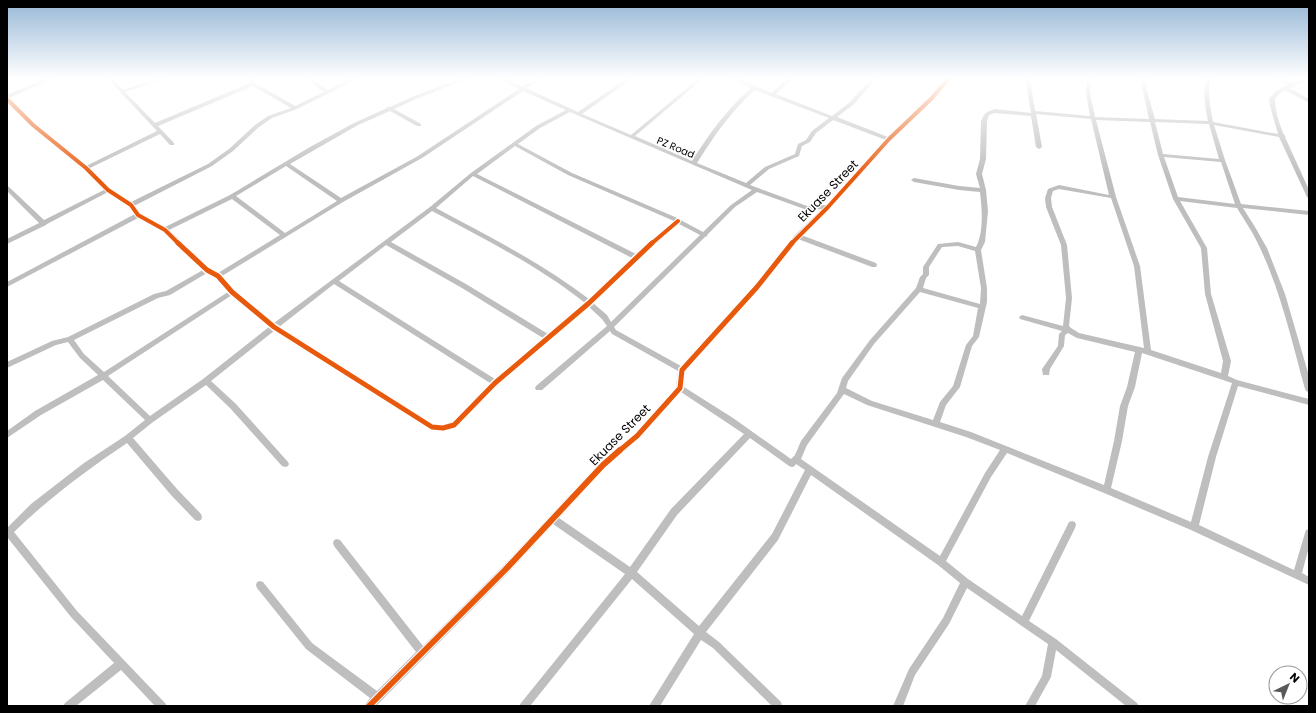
<svg xmlns="http://www.w3.org/2000/svg" width="1316" height="713" font-family="Poppins,sans-serif">
<rect width="100%" height="100%" fill="#fff"/>
<g fill="none" stroke-linecap="round" stroke-linejoin="round">
<path fill="#bebebe" fill-rule="evenodd" d="M47,78H54L9,98L35,124L86,166L157,131L107,78H112L123,90L159,78H168L125,92L155,123L250,83L249,78H254L255,83L295,106L324,92L305,78H311L328,90L352,78H359L297,109L272,118L259,127L233,151L212,166L134,206L140,214L165,227L230,195L310,147L354,123L387,108V107H390L412,97L461,78H469L416,99L394,109L421,124V126H417L390,111L358,125L290,164L341,198L418,156L519,89L497,78H504L522,87L538,78H544L526,88L578,112L627,78H633L582,114L631,135L699,78H704L635,136L692,161C709,134 727,109 751,88L731,78H738L771,93L787,79H791V81L776,94L832,116L849,103L872,78H877L853,105L837,117L888,137L930,97L946,78H951L934,99L891,140L830,208L801,235L876,263L877,265L876,267H872L798,239L759,289L697,356L685,371L684,387L733,418L791,459L795,455L801,441L837,393L842,378L870,340L916,288L920,277L923,274V267L938,244L958,242L976,247C984,232 982,208 980,192L959,190L914,182L911,180L914,178L959,186L980,188L976,174L980,159L981,121L984,115L987,112L995,109L1031,113L1025,78H1030L1035,111L1090,116L1086,93L1087,78H1091L1090,93L1095,117L1149,119L1142,87V78H1146V87L1155,119L1208,121C1205,107 1203,93 1206,78H1210C1208,94 1210,107 1213,122L1278,134L1270,106L1269,99L1276,91L1287,85L1274,78H1281L1291,83L1309,78V81L1295,85V87L1289,88L1309,99V103L1285,90L1280,93L1275,99C1275,111 1279,123 1284,135L1286,136L1285,137L1309,190V198L1307,197L1279,137L1214,125L1225,160L1241,204L1309,211V215L1243,208L1255,227L1267,248L1285,294L1309,376V392L1306,391L1305,389C1292,342 1281,292 1260,248C1254,234 1245,221 1237,208L1180,201L1207,248L1211,294L1231,361L1228,376L1237,380L1309,399V405L1238,386L1216,457L1199,525L1294,570L1305,533L1306,530L1309,529V547L1302,573L1309,577V585L1191,530L1104,493L1007,453L991,477L946,561L968,579L1022,616L1069,522L1072,521L1075,522L1076,525L1075,528L1029,621L1056,639L1137,703L1139,706H1126L1056,650L1051,677L1035,706H1025L1042,676L1048,644L967,588L949,624L915,675L903,706H893L909,669L943,618L960,583L938,565L811,475L778,540L706,632L719,642L781,702L782,706H772L713,648L701,640L660,706H649L694,634L632,579L530,706H519L521,703L625,574L553,524L508,573L381,701L376,706H364L366,703L370,698L306,649L257,588L256,585L257,582L260,581L263,582L312,643L377,691L416,652L334,546L333,543L334,540L337,539L340,540L423,646L502,567L600,463L634,434L676,387L678,371L612,334L610,331L542,390H536L535,388L536,386L607,326L602,319L589,307L498,385L457,427L443,431L432,430L274,331L211,381L236,404L288,462L289,464L288,466L285,467L282,466L230,408L206,385L153,422L133,438L177,489L201,514L202,517L201,520L198,521L195,520L171,495L127,443C87,470 49,498 14,532L77,611L165,703L167,706H155L121,670L76,706H63L65,703L114,663L71,617L7,537V526L8,527L31,504L84,463L125,436L145,420L103,380L41,415L7,438V431L35,411L98,375L80,358L68,342L56,345L7,368V362L52,341L68,337L154,294L166,291L203,270L163,231L138,218L7,287V282L135,214L129,206L108,192L47,224L46,225L7,244V239L39,223L7,191V186L9,187L44,220L104,190L84,169L31,126L7,102V95ZM253,86L291,108L268,116L255,125L229,149L208,164L131,202L110,189L90,168L160,134L170,145H174V143L158,126ZM755,90L829,118L812,131L806,140L798,144L795,154L765,167L746,183L697,163C714,136 731,111 755,90ZM523,91L566,110L536,126L471,173L430,207L274,323L234,290L222,276L343,202L422,158ZM570,112L752,190L731,205L703,232L675,217L572,173L518,144L540,128ZM995,113L1031,116L1036,147L1039,149L1042,147L1036,114L1091,119L1109,195L1059,185L1048,189L1045,198L1046,207L1061,245L1066,298L1063,326L1022,315L1019,317L1020,319L1062,331L1059,334L1058,346L1042,369L1043,375H1049L1050,369L1064,346L1065,335L1068,333L1077,338L1135,352L1127,387L1120,406L1114,441L1104,485L971,432L940,422L946,405L960,387L972,346L979,337L987,302V288L981,250L985,242L988,211L986,190L982,174L986,159L987,121L989,115ZM833,120L886,140L826,205L807,206L750,185L769,169L799,156L802,146L810,142L816,133ZM1096,120L1150,122L1158,155L1173,199L1201,248L1205,294L1223,361L1221,373L1151,350L1140,266L1116,197ZM1155,122L1209,124L1219,159L1163,154ZM515,146L568,175L674,221L654,238L636,254L477,174ZM1164,157L1221,162L1235,204L1178,197ZM286,166L337,201L285,233L236,196ZM473,176L632,258L589,299C542,263 488,236 436,208ZM1059,189L1111,198L1134,266L1144,348L1079,333L1071,328L1069,326L1072,298L1067,245L1052,207L1051,198L1053,191ZM757,192L807,210L822,209L795,235L755,285L693,352L681,366L616,330L614,327L705,237L707,236L708,234L735,207ZM232,199L280,235L218,273L209,268L169,230ZM432,211C484,239 539,266 585,303L548,334L466,284L391,242ZM679,224L700,235L611,322L607,315L593,303L658,240ZM386,245L462,288L543,338L495,379L339,281ZM958,246L975,251L981,288L980,304L923,288L926,278L929,275V267L942,247ZM207,273L216,278L228,292L104,372L84,354L74,340L158,298L170,295ZM334,284L490,383L452,423L443,425L433,424L279,327ZM920,292L978,308L973,336L966,345L953,386L940,402L933,420L872,401L846,388L848,381L874,344ZM232,295L269,327L203,379L150,416L108,376ZM1142,353L1232,383L1208,457L1191,522L1111,488L1122,441L1128,406L1135,387ZM681,392L744,434L671,509L630,567L559,518L606,467L640,438ZM844,394L867,405L966,437L1000,450L985,473L940,556L801,459L807,445ZM750,438L789,466C793,468 794,467 796,464L805,470L772,534L699,626L637,572L677,515Z"/>
<g stroke="#fff" stroke-width="6">
<path id="cycleway-far2" d="M7,99L33,125L86,168L108,190L131,205L138,215L165,230L179,244
M651,244L678,221
M791,244L828,207L889,139L932,98L949,78"/>
</g>
<g stroke="#fff" stroke-width="8">
<path id="cycleway-far1" d="M178,243L207,270L218,276L232,292L274,327L432,427L443,428L454,425L495,383L589,303L652,243
M619,451L637,436L680,388L682,370L757,287L792,243"/>
</g>
<g stroke="#fff" stroke-width="8">
<path id="cycleway" d="M369,706L505,570L603,465L620,450"/>
</g>
<use href="#cycleway-far2" stroke="#e8590c" stroke-width="4"/>
<use href="#cycleway-far1" stroke="#e8590c" stroke-width="5"/>
<use href="#cycleway" stroke="#e8590c" stroke-width="6"/>
</g>
<linearGradient id="sky" x2="0" y2="1"><stop stop-color="#96b7d6"/><stop offset="0.44" stop-color="#fff"/><stop offset="1" stop-color="#fff" stop-opacity="0"/></linearGradient>
<rect width="1316" height="178" fill="url(#sky)"/>
<g text-anchor="middle" stroke-width="3" stroke-linejoin="round" paint-order="stroke">
<g font-size="10" fill="#000" stroke="#fff">
<text transform="translate(676 147) rotate(23)" y="4">PZ Road</text>
</g>
<g font-size="12" fill="#000" stroke="#fff">
<text transform="translate(828 191) rotate(-46)" y="4">Ekuase Street</text>
<text transform="translate(620 435) rotate(-45)" y="4">Ekuase Street</text>
</g>
</g>
<rect width="1316" height="713" fill="none" stroke="#000000" stroke-width="16"/>
<g transform="translate(1288 685) rotate(43)"><circle r="19" fill="#ffffff" stroke="#999999"/>
<path d="M0-3L7 15L0 10L-7 15Z" fill="#595959"/>
<text y="-6" font-size="11" font-weight="bold" text-anchor="middle" fill="#000000">N</text>
</g>
</svg>
